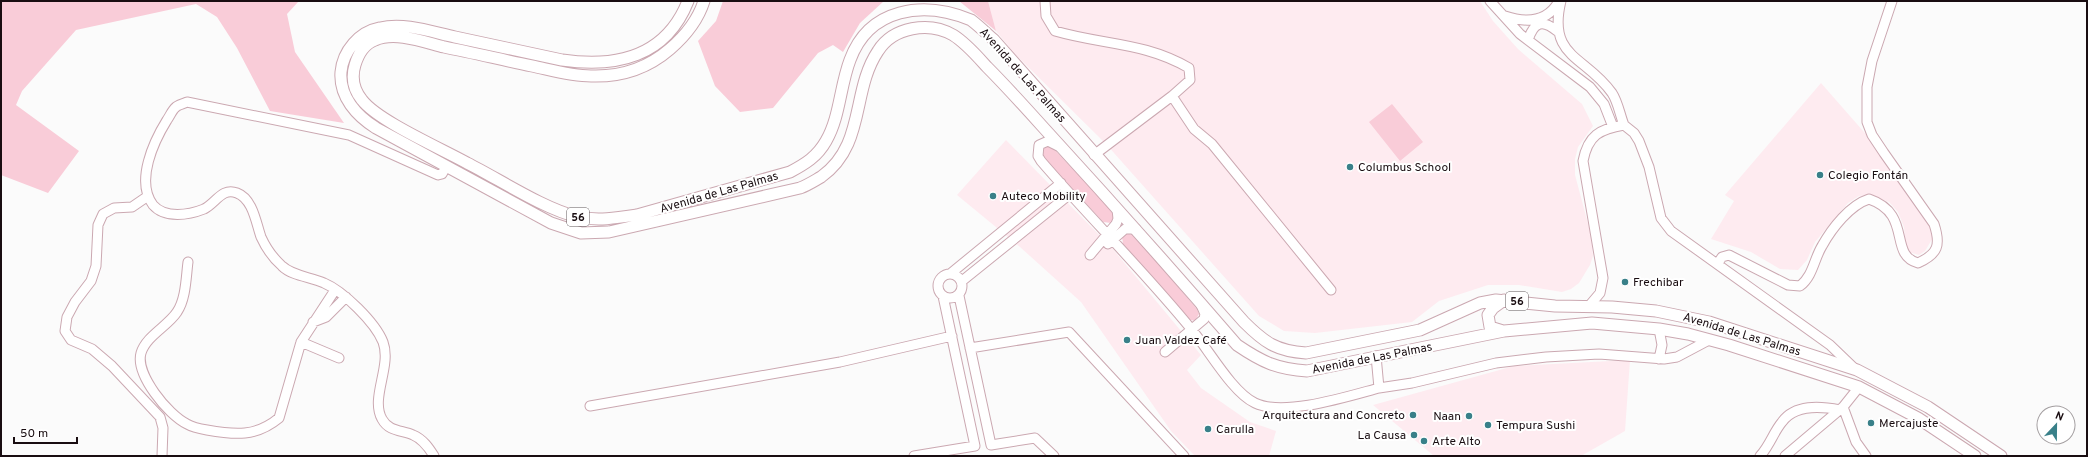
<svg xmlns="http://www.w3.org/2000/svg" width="2088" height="457" font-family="Overpass,sans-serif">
<rect width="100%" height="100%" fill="#fbfbfb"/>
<path fill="#feebf0" d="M988,1H1480L1493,21L1518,49L1582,104L1593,126L1578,147L1575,159V175L1591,235L1593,256L1590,265L1579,283L1571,289L1562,292L1519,285H1488L1439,301L1412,322L1315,333L1284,331L1259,316L1106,144L1015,54L996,31Z
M1821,83L1885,156L1930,218L1934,236L1925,251L1919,255L1909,252L1905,241L1904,227L1898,212L1889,202L1870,195L1859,196L1848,203L1815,242L1807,260L1798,270L1780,269L1751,252L1711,239L1734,201L1725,195Z
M1006,140L1112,248L1201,355L1187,370L1201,388L1250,422L1276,431L1269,456H1195L1171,431L1081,302L1020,247L957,195Z
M1630,360L1625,431L1581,456H1434L1373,405L1514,366Z"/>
<path fill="#f9ccd8" d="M1,1H299L287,14L295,52L344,123L270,111L237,48L217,17L196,4L76,30L22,91L16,105L79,151L48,193L1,175Z
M723,1H884L860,23L843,52L833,45L818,53L773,108L740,112L715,86L698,41L716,21Z
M959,1H988L996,31Z
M1392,104L1423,142L1400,161L1369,122Z
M1045,145L1052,147L1112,210L1114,219L1111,223L1103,222L1042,156L1041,148Z
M1126,233L1134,235L1197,309L1199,314L1195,321L1187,319L1123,244L1122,236Z"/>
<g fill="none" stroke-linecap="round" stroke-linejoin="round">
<g stroke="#cba8b1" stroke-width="11">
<path id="minor" d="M1045,1L1046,16L1055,31C1103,45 1144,42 1189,68L1190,80L1172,96
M1490,1L1520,34L1590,87L1604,104L1613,127
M1561,1C1547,58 1586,56 1612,93C1618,102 1620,115 1624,125
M1505,16C1526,23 1547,23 1559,1
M1528,40C1534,22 1542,19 1557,31
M1058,146L1048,141L1039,145L1038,156L1041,161C1090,218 1144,271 1192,330C1209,350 1232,392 1255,403C1284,417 1349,396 1379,388L1376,356
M1094,155L1172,96L1194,129L1212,144L1331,290
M148,196L132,207L114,208L103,214L98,225L96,266L91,281L75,302L67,317L65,331L71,340L92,349L112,366L160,417L163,428L162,456
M1108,244L1125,229H1136
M1090,255L1116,224L1118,219L1117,209
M188,262C186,277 186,299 177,312C168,326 146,336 141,353C135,374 168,415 187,424C192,427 201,429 207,430C235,435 256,437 279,418L301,342L335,290
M1718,263L1722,257L1729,255L1788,285L1800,286C1813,276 1814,259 1822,246C1832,228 1850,205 1869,199C1913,214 1888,255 1918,263C1938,254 1941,245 1934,224L1884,153L1872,135L1867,122V87L1872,61L1892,1
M938 286a12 12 0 1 1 24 0a12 12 0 1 1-24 0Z
M950,274L1061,183
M962,281L1070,194
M959,296L991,445L1035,438L1054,456
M1589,306L1600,293L1603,278L1583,161C1588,135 1600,129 1624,125L1634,133L1639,141L1649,167L1661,218L1671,231L1830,345L1855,369
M313,322L326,317L346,297
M1659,329L1662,345L1659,359
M301,342L339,358
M970,348L1069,332L1184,456
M1165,352L1204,319L1205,314L1201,305
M1379,388L1412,383L1496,363L1546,357L1599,354L1664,359L1677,357L1709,340
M590,406L840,362L952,336
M1843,407L1856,442L1866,456
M434,456C429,448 423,439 413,435C402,430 389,432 382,419C370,398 392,366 383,342C375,322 343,291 324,283C311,277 292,276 282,266C273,258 266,248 261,237C256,223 253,199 237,193C222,187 216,203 204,209C189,215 165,219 153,205C135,181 154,141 167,120C170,116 172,110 176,107C178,105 183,104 187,102L349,135L438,175L442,174L446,167
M914,456L975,446L943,296
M1760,456C1770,445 1773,433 1782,422C1795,404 1820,406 1840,410
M1785,456L1843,407L1859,387"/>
</g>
<g stroke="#cba8b1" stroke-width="13">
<path id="major" d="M688,1C666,57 616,68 562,60C526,52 491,45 455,37C432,32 404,22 380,28C359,32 343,51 341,72C339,97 357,116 376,128L551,223L581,233L609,232L800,188C808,185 814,181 821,177C866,145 851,91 878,51C893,27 929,21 953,35C966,43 977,56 987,67C1006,86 1024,106 1042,126C1108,198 1173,271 1237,345C1262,362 1277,369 1307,371L1504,331L1592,323L1659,329L1688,334L1729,345L1859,387L1918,418L1975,456
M704,1C698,20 685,36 670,49C648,68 620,77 591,76C571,76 551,70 532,66C503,60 474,53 444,47C424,42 395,31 375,40C364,44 358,55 355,65C351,78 354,90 362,100C378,121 442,149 467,163C499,179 544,209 578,217C598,221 617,218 637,215L790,172C805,164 817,157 826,141C840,117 840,86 850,60C869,8 923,0 971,20C979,26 986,33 994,40L1244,322C1264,342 1276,351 1306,353L1420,330L1480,303L1496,300L1555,306L1612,307L1656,311L1709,322L1857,370L1928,407L2001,456
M1503,331L1490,327L1488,315L1493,308L1504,300"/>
</g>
<use href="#minor" stroke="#fff" stroke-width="9"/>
<use href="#major" stroke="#fff" stroke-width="11"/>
</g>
<g fill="#398089" stroke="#fff" stroke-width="1.5">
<circle cx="1350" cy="167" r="4"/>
<circle cx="1820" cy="175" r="4"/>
<circle cx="993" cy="196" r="4"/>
<circle cx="1625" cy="282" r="4"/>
<circle cx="1127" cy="340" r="4"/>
<circle cx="1413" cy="415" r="4"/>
<circle cx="1469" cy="416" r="4"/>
<circle cx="1871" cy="423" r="4"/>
<circle cx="1488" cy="425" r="4"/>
<circle cx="1208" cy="429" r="4"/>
<circle cx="1414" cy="435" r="4"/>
<circle cx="1424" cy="441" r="4"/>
</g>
<g text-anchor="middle" stroke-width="4" stroke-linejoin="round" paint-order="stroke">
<g fill="#fff" stroke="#5e5658" stroke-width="1">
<rect x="567" y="208" width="22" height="18" rx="3"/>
<rect x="1506" y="292" width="22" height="18" rx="3"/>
</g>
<g font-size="11" font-weight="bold" fill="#190d11">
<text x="578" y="221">56</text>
<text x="1517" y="305">56</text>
</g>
<g font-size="12" fill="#190d11" stroke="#fff">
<text transform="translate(1023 75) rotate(48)" y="4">Avenida de Las Palmas</text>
<text transform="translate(719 192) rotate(-16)" y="4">Avenida de Las Palmas</text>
<text transform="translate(1742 334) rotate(17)" y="4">Avenida de Las Palmas</text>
<text transform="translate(1372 358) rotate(-11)" y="4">Avenida de Las Palmas</text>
</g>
<g font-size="12" fill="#190d11" stroke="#fff" text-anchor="start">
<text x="1358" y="171">Columbus School</text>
<text x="1828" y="179">Colegio Fontán</text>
<text x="1001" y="200">Auteco Mobility</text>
<text x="1633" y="286">Frechibar</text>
<text x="1135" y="344">Juan Valdez Café</text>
<text x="1405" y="419" text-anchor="end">Arquitectura and Concreto</text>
<text x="1461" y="420" text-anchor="end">Naan</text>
<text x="1879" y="427">Mercajuste</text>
<text x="1496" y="429">Tempura Sushi</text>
<text x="1216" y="433">Carulla</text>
<text x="1406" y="439" text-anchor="end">La Causa</text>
<text x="1432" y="445">Arte Alto</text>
</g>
</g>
<rect width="2088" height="457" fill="none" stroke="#190d11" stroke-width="4"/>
<g transform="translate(2056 425) rotate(22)"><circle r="19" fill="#ffffff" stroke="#a39ea0"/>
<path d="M0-3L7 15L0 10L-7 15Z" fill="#398089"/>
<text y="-6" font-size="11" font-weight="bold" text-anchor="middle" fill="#190d11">N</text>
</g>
<path d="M14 437v6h63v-6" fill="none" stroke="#190d11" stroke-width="2"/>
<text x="20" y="437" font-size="12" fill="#190d11" stroke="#ffffff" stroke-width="3" paint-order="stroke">50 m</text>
</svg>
